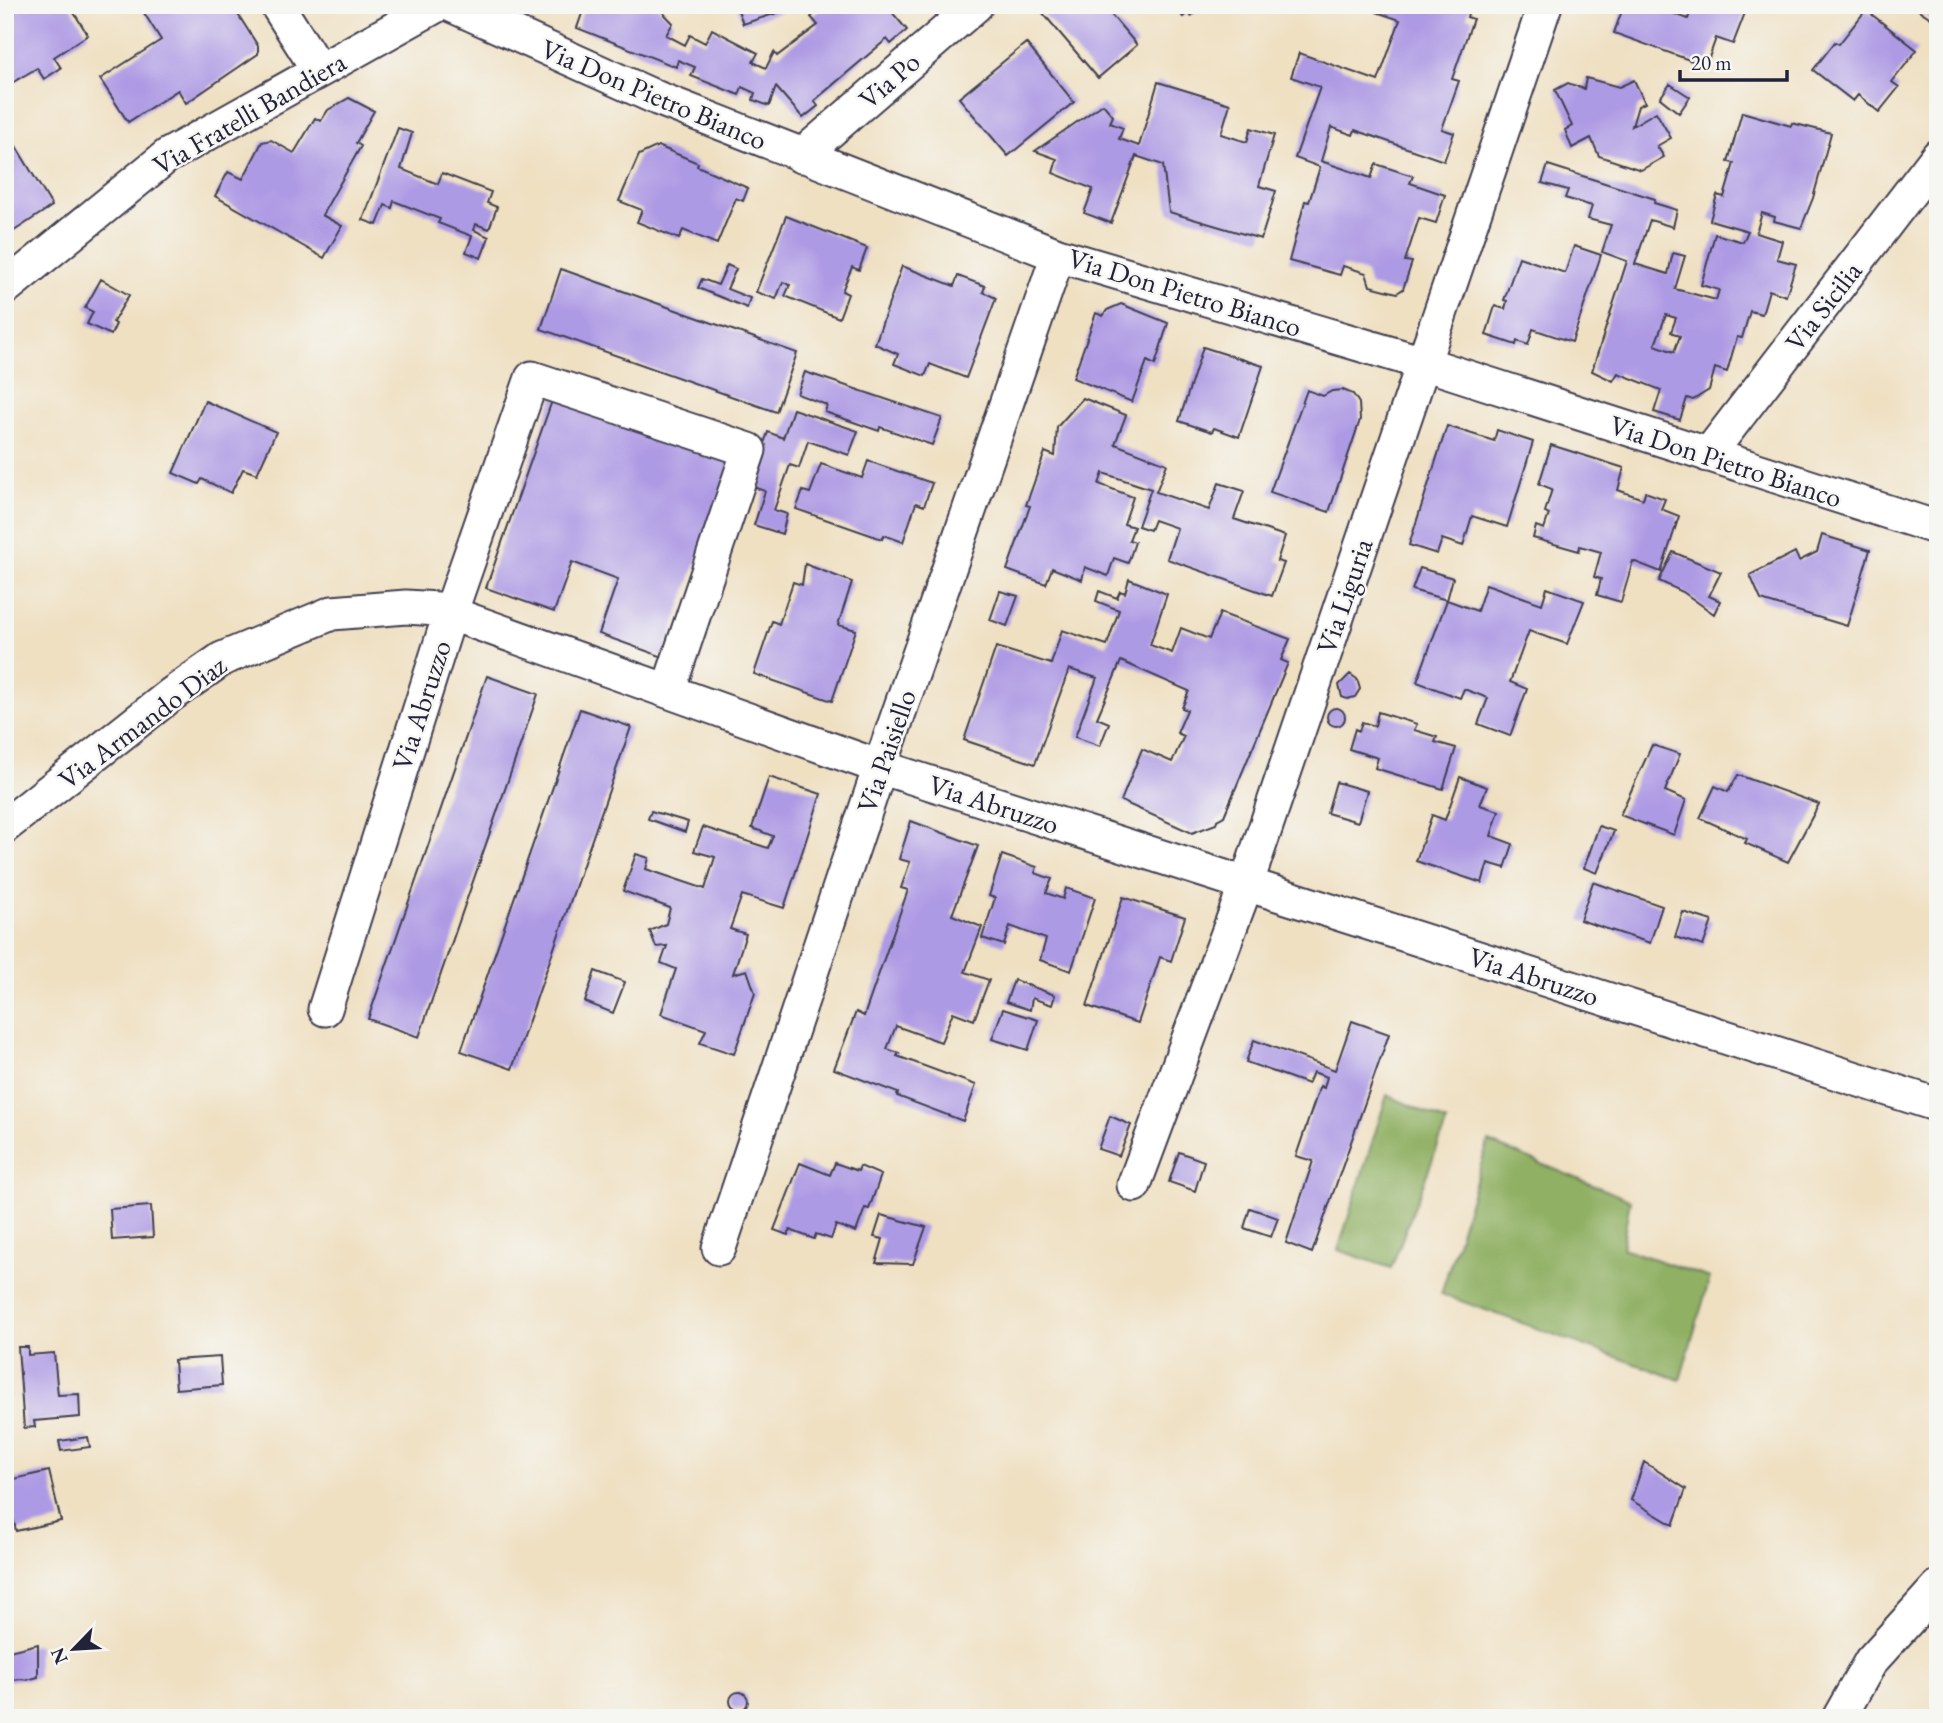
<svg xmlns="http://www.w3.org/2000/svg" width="1943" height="1723" font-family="'EB Garamond',serif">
<rect width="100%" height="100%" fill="#f6f6f2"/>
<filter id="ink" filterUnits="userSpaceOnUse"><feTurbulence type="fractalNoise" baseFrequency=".0143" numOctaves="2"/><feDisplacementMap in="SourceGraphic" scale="14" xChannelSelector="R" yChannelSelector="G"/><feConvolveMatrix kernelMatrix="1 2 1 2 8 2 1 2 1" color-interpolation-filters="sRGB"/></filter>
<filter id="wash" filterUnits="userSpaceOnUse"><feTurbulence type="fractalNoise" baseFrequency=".00686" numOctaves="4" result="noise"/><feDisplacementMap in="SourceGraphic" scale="28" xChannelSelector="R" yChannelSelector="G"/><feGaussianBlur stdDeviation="1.57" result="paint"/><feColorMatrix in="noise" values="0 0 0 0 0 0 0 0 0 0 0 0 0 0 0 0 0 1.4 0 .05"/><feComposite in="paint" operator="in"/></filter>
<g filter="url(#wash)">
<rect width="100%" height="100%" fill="#efe0c2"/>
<path fill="#90b064" stroke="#596950" stroke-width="2" d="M1387,1095L1447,1122L1391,1268L1338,1250Z
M1488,1142L1630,1200L1622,1248L1710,1278L1680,1380L1441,1294Z"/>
<g id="blocks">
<path fill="#ad9ae4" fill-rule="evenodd" d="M5,5H69L88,35L54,57L61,68L44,79L37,68L5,87Z
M139,5H232L258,46V54L186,103L178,90L128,122L100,79L161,40Z
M585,5H656L673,23L666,35L685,45L690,35L705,43L712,29L758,53L753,62L766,68L774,52L777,56L818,25L811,17L825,5H886L907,30L891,44L887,39L814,101L818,106L803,118L776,87L769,106L753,100L755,93L742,87L739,95L691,76L695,67L678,60L676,67L577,28Z
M736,5H791L792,8L743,24Z
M1036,5H1103L1137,45L1098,78Z
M1166,5H1203L1191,16L1188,12L1183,17L1174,6L1170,10Z
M1379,5H1471L1467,17L1473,19L1452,79L1459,81L1442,129L1454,133L1444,161L1355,130L1353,135L1331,127L1321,161L1371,178L1376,164L1413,176L1410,183L1445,195L1436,223L1419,218L1405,261L1412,262L1403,289L1397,293L1370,286L1366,273L1343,266L1340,275L1289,261L1305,201L1309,202L1320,167L1295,158L1320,87L1291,77L1299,53L1378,81L1400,20L1377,12Z
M1624,5H1651L1688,19L1693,5H1748L1733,44L1716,38L1706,66L1614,33Z
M1911,5H1938V20L1937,22Z
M1866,10L1917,50L1892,82L1899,87L1879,112L1858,95L1853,101L1813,70L1835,42L1839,44Z
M1026,43L1074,102L1008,156L959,98Z
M1586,78L1619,87L1634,80L1645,103L1638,106L1632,126L1656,112L1671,138L1657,146L1664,157L1641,170L1599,156L1591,138L1572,148L1565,130L1572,126L1555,90L1568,83L1584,89Z
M1158,82L1230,104L1221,134L1247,142L1251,128L1274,135L1259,186L1276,191L1261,239L1169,212L1163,165L1136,156L1111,223L1084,213L1093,189L1053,173L1057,159L1035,151L1103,104L1113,116L1110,123L1123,128L1119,139L1139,146Z
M1670,84L1690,97L1679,113L1660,98Z
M349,98L374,111L356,143L361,146L322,215L342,226L324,258L215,196L228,172L243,179L262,142L271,140L294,153L315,118L321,121L328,110Z
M1742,112L1791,126L1792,123L1831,133L1813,198L1801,228L1774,221L1775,217L1762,213L1756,233L1782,241L1777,259L1796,264L1786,296L1769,290L1762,314L1750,311L1742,338L1737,337L1727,372L1715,368L1709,390L1693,400L1687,398L1680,420L1654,412L1661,390L1618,373L1613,381L1592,371L1627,261L1602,252L1611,225L1588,219L1592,206L1565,198L1568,190L1542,183L1548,165L1655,199L1654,203L1677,210L1673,227L1650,220L1635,264L1668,274L1673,253L1685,256L1675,289L1716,300L1719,290L1701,285L1715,234L1743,242L1748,231L1710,220L1717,195L1724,197L1734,163L1728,162ZM1666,315L1676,318L1671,332L1680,336L1674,352L1655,345Z
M398,128L412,133L401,169L438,184L442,173L491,192L487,203L497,207L489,229L476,224L474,230L489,237L481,258L466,252L472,236L438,223L440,219L394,201L392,208L385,205L377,225L363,220Z
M11,138L52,206L5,237V142Z
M658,146L698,163L697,166L748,188L743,201L736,198L717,244L683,230L679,239L637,222L642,210L619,201L639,155Z
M786,216L867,248L859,270L852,267L842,291L848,294L839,318L785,296L790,285L783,282L776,299L756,292Z
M1574,246L1601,255L1572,342L1533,329L1528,345L1517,341L1516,345L1486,335L1495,306L1505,309L1507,301L1504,300L1519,257L1565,273Z
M727,265L736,269L727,289L750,298L747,308L698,288L702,279L718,285Z
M902,266L954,286L958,276L985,286L983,292L996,298L966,378L930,364L925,376L894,364L898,354L875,344Z
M561,269L797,353L776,412L541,329Z
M101,279L129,295L113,322L116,324L111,335L87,324L93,312L85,308Z
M1121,304L1168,323L1155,365L1147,361L1132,402L1073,378L1096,313L1103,316L1107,310Z
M1203,347L1263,366L1239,437L1214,428L1212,432L1179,421Z
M805,372L942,418L932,445L880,427L879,431L825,412L827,405L797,394Z
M1307,390L1323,396L1332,391L1343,390L1353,394L1359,403L1360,420L1329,512L1270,492Z
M554,395L732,459L663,657L599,634L618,579L572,562L554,612L486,588Z
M1083,398L1126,415L1115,444L1167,464L1156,492L1209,510L1219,483L1244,491L1234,519L1285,536L1277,561L1284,563L1272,596L1167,559L1177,528L1154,520L1150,530L1138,526L1151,489L1103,473L1099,484L1133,497L1124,524L1134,527L1129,540L1135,542L1128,563L1114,558L1108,576L1085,567L1082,580L1052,568L1046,584L1007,570L1030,506L1026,505L1045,452L1055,456L1057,427Z
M205,401L276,432L257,474L243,469L231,493L202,479L199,484L173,473Z
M793,409L858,431L849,455L808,441L799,468L790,465L774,510L787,514L782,534L754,525L765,491L739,482L757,464L768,432L783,438Z
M1447,426L1494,441L1497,430L1533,442L1507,527L1472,516L1463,546L1442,539L1437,554L1409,545Z
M1551,445L1624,468L1618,490L1643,499L1645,492L1665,499L1661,509L1679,516L1661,572L1633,561L1621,602L1597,595L1601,579L1594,577L1601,552L1580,546L1579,551L1533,538L1536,526L1544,529L1549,514L1545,512L1552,489L1539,484Z
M868,461L932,483L924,506L916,503L903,542L884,535L882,539L796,509L803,491L810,493L821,464L862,478Z
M1822,535L1870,550L1847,626L1761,600L1750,575L1795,552L1799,561L1817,552Z
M1673,552L1721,572L1709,596L1720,601L1714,614L1683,592L1659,581Z
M805,564L852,582L838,625L856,630L832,701L754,674L772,621L779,624L793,582L802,585Z
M1420,568L1453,578L1447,600L1412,590Z
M1129,579L1167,594L1150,645L1172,653L1181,628L1209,639L1220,613L1290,639L1281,660L1288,663L1224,816L1217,820L1216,824L1192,833L1121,801L1142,749L1172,762L1184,736L1177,733L1187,710L1182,708L1189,691L1121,661L1097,718L1109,723L1100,746L1075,737L1097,678L1069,669L1035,764L964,740L996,647L1051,664L1062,630L1107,645L1119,610L1096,601L1099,591L1117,598L1120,591L1125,593Z
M1486,584L1542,604L1547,588L1584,601L1567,644L1529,631L1510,682L1527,689L1510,736L1478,724L1488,698L1464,689L1460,698L1417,682L1447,600L1477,611Z
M1000,591L1018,596L1007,626L990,620Z
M1350,674L1357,679L1360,689L1355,697L1347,699L1342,697L1339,685Z
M487,676L538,694L419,1037L368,1019Z
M1327 717a9 9 0 1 1 18 0a9 9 0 1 1-18 0Z
M580,709L631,727L512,1069L461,1051Z
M1378,712L1417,724L1414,730L1437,737L1435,742L1456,748L1443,789L1375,768L1378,758L1349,749L1355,729L1359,731L1362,722L1375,726Z
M1652,745L1680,754L1665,791L1686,800L1674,835L1620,815Z
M1738,775L1819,804L1788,862L1745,843L1747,839L1700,818L1715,786L1728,792Z
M769,777L821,794L784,908L742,895L730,929L746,934L733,974L747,970L755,993L734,1054L700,1043L706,1030L661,1014L676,969L661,963L667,946L656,947L650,931L666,924L670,908L623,891L636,854L649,858L646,869L705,889L715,857L694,851L703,827L768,848L773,836L752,828Z
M1460,777L1487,787L1480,805L1499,811L1491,836L1513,844L1505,868L1488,863L1482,883L1416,861L1432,815L1445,820Z
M1336,782L1367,791L1358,822L1327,813Z
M651,811L688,822L685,832L648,819Z
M911,821L978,846L952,915L982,927L965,972L989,980L974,1020L953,1012L941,1042L896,1026L887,1049L899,1053L897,1056L976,1085L963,1121L897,1096L898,1093L834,1069L856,1012L864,1016L908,890L901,888L910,862L899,859Z
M1599,826L1614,831L1597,873L1584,868Z
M1002,855L1037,867L1035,873L1052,879L1046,893L1063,899L1066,888L1095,898L1071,971L1040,960L1046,939L1010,926L1004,945L982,938L995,898L989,896Z
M1593,882L1662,906L1650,943L1580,920Z
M1123,897L1185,917L1171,961L1160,957L1138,1023L1087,1006Z
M1683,912L1712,921L1703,946L1675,937Z
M595,971L625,982L613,1013L585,1002Z
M1014,980L1055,995L1052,1005L1032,998L1030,1010L1006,1002Z
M1003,1009L1038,1020L1028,1050L992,1039Z
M1352,1021L1389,1034L1312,1253L1286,1243L1313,1161L1296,1156L1320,1086L1324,1088L1327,1077L1313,1072L1308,1084L1246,1062L1254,1040L1335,1070Z
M1110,1116L1131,1125L1119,1156L1098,1149Z
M1179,1152L1204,1161L1195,1191L1169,1182Z
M800,1163L830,1175L835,1163L858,1171L860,1166L881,1175L869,1209L865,1208L856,1232L836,1225L831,1239L816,1234L814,1239L790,1230L788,1235L774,1230Z
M151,1206L153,1237L112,1240L110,1209Z
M1250,1208L1278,1218L1271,1237L1244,1228Z
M881,1215L926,1227L913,1264L876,1263L883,1239L874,1237Z
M18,1347H28V1355L54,1353L58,1395L79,1394L80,1417L34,1421L35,1427L24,1428Z
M220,1357L222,1385L176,1389L174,1360Z
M88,1437L90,1447L61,1451L59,1441Z
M1644,1462L1686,1489L1673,1525L1631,1500Z
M49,1471L61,1521L16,1531L10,1504L5,1505V1481Z
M38,1644V1677L27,1680L22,1679L5,1681V1652Z
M730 1701a9 9 0 1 1 18 0a9 9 0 1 1-18 0Z"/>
</g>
</g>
<g filter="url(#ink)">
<use href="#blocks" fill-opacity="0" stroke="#413e4f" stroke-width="2"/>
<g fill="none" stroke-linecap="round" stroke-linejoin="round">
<g stroke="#413e4f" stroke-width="37">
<path id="street" d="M277,5L319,71
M451,5L657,98L1058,255L1423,363L1938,528
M801,156L976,5
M5,288L167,156L437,5
M1708,455L1938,156
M5,826L172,694L222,659L332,613L406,607L438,609L880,767L1938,1105
M325,1009L450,614L532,378L749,450L668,691
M1134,1185L1246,885L1545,5
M719,1248L880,767L1058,255
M1839,1718L1871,1661L1938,1587"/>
</g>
<use href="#street" stroke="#fff" stroke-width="33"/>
</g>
</g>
<g text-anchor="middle" stroke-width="5" stroke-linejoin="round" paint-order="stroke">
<g font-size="28" fill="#22223b" stroke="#f6f6f2">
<text transform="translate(889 80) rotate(-41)" y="10">Via Po</text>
<text transform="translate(654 94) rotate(23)" y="10">Via Don Pietro Bianco</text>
<text transform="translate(249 113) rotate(-30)" y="10">Via Fratelli Bandiera</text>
<text transform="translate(1185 292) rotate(17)" y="10">Via Don Pietro Bianco</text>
<text transform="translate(1823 306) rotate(-52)" y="10">Via Sicilia</text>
<text transform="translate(1726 461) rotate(18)" y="10">Via Don Pietro Bianco</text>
<text transform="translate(1344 596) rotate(-71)" y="10">Via Liguria</text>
<text transform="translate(421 705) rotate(-72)" y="10">Via Abruzzo</text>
<text transform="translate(142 722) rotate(-37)" y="10">Via Armando Diaz</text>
<text transform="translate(886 751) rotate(-71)" y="10">Via Paisiello</text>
<text transform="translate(994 804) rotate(18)" y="10">Via Abruzzo</text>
<text transform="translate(1534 976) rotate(18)" y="10">Via Abruzzo</text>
</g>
</g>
<rect width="1943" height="1723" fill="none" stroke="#f6f6f2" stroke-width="28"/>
<g transform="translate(74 1649) rotate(245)" stroke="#f6f6f2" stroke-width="5" paint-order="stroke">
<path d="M0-5L12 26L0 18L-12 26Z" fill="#22223b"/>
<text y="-10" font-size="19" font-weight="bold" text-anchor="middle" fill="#22223b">N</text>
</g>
<path d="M1680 70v10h107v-10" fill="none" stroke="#22223b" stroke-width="3.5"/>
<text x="1691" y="70" font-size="21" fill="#22223b" stroke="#f6f6f2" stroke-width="5" paint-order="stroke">20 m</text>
</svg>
